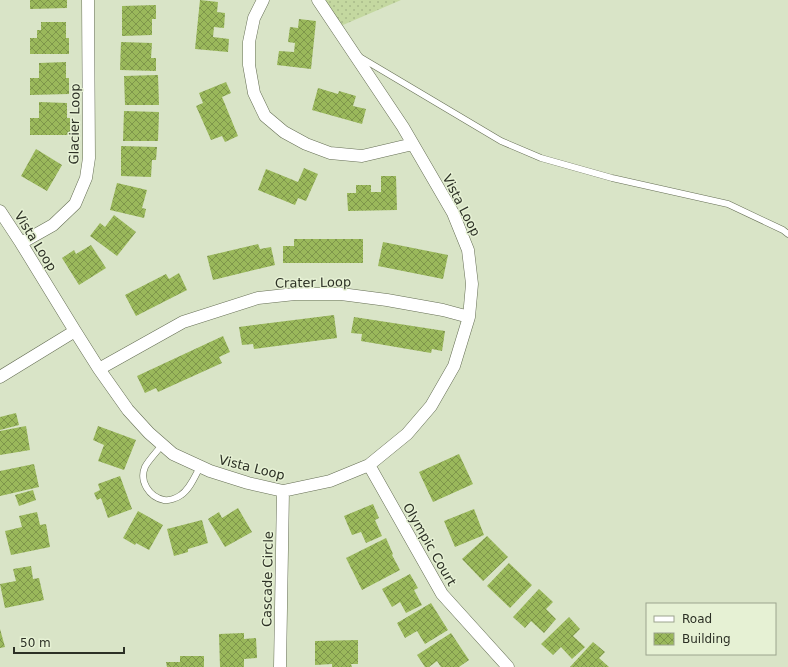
<svg xmlns="http://www.w3.org/2000/svg" width="788" height="667" font-family="'DejaVu Sans',sans-serif">
<defs>
<pattern id="park-dots" width="8" height="8" patternUnits="userSpaceOnUse"><rect width="8" height="8" fill="#c4d8a0"/><path d="M2 2h.1M6 6h.1" fill="none" stroke="#a9ba8a" stroke-width="1.8" stroke-linecap="round"/></pattern>
<pattern id="building-cross-hatch" width="8" height="8" patternUnits="userSpaceOnUse"><rect width="8" height="8" fill="#9ab85b"/><path d="M0 0l8 8M0 8l8-8" fill="none" stroke="#7e964b"/></pattern>
</defs>
<rect width="100%" height="100%" fill="#d9e4c7"/>
<path fill="url(#park-dots)" d="M318,0H401L336,28Z"/>
<path fill="url(#building-cross-hatch)" d="M30,0H67V8L30,9Z
M200,0L218,2L217,12L225,13L224,28L214,27L213,37L229,39L228,52L195,49Z
M156,5V19H152V35L122,36V6Z
M299,19L316,21L311,69L277,65L279,51L294,52L295,43L288,42L290,27L298,28Z
M41,22H66V38H69V54H30V38H37V30H41Z
M121,42L152,43L151,58H156V71L120,70Z
M66,62V78H69V94L30,95V78H39V63Z
M158,75L159,105H125L124,76Z
M226,82L231,93L222,97L238,136L225,142L222,136L211,140L196,106L203,103L199,93Z
M318,88L338,94L339,91L356,96L353,106L366,109L362,124L312,110Z
M39,102L67,103V118H70V135H30V118H39Z
M124,111L159,112L158,141H123Z
M121,146L157,147L156,160H152L151,177L121,176Z
M36,149L62,165L47,191L21,176Z
M304,168L318,174L306,201L298,198L295,205L258,190L266,169L298,182Z
M381,176H396L397,210L348,211L347,193H356V185H371V192H381Z
M117,183L147,190L142,208L146,209L144,218L110,210Z
M114,215L136,232L117,256L90,236L100,223L105,227Z
M294,239H363V263H283V246H294Z
M383,242L448,255L443,279L378,266Z
M258,244L260,249L271,247L275,265L213,280L207,256Z
M91,245L106,268L79,285L62,258L74,250L76,254Z
M179,273L187,290L136,316L125,295L166,274L169,279Z
M334,315L337,338L254,349L253,344L242,345L239,327Z
M354,317L445,331L442,351L432,349L431,353L361,341L362,334L351,333Z
M223,336L230,352L219,357L222,363L158,392L156,388L145,393L137,376Z
M16,413L19,425L0,430V417Z
M26,426L30,450L0,455V431Z
M98,426L136,440L124,470L98,461L104,445L93,440Z
M459,454L473,484L433,502L419,472Z
M34,464L39,487L0,496V471Z
M120,476L132,509L108,518L101,498L97,500L94,493L100,490L98,484Z
M33,490L36,500L19,506L15,495Z
M373,504L379,518L375,520L382,536L366,543L361,532L352,535L344,516Z
M238,508L252,532L225,547L208,519L219,512L222,518Z
M474,509L484,535L455,547L444,521Z
M138,511L163,525L149,550L136,543L135,545L123,538Z
M37,512L40,525L46,524L50,547L11,555L5,531L22,527L19,516Z
M202,520L208,543L188,549V552L174,556L167,529Z
M487,536L508,557L483,581L462,559Z
M386,538L393,554L392,555L400,570L362,590L346,558Z
M509,563L532,585L510,608L487,586Z
M31,566L33,579L39,578L44,600L5,608L0,584L16,581L13,569Z
M410,574L418,588L414,590L422,605L406,613L400,602L392,607L382,589Z
M539,589L553,602L546,609L556,619L544,633L531,621L525,628L513,617Z
M431,603L448,630L425,644L417,631L405,638L397,623Z
M569,617L580,629L573,636L585,647L572,659L561,647L553,655L541,644Z
M0,629L5,647L0,648Z
M244,633V639L256,638L257,658L244,659V667H220L219,634Z
M451,633L469,660L459,667H441L437,661L429,667H425L417,655Z
M358,640V664H351L352,667H332V664L315,665V641Z
M593,642L605,652L599,658L609,667H570Z
M180,656H204V667H167L166,662H180Z"/>
<g fill="none" stroke-linecap="round" stroke-linejoin="round">
<g stroke="#656e54" stroke-width="7">
<path id="lane" d="M358,56L501,141L541,158L612,178L728,204L783,230L788,234
M162,445C158,450 147,462 145,467C139,481 149,497 164,500C169,501 177,498 181,495C190,489 195,476 200,467"/>
</g>
<g stroke="#656e54" stroke-width="13">
<path id="street" d="M263,0L254,18L249,42V65L254,93L265,116L284,132L306,144L330,153L362,156L413,144
M0,211L21,243L75,331L99,369L128,410L149,433L173,454L210,471L248,483L283,491L330,481L369,465L407,434L431,406L454,366L469,317L472,284L468,250L453,213L403,127L318,0
M21,243L53,225L75,204L86,178L89,158L88,0
M99,369L183,322L258,298L295,294H341L387,300L443,310L469,317
M0,377L75,331
M369,465L442,594L508,667
M280,667L283,491"/>
</g>
<use href="#lane" stroke="#fff" stroke-width="6"/>
<use href="#street" stroke="#fff" stroke-width="12"/>
</g>
<g text-anchor="middle" stroke-width="3" stroke-linejoin="round" paint-order="stroke">
<g font-size="13" fill="#2c3025" stroke="#e6f1d4">
<text transform="translate(74 124) rotate(-89)" y="5">Glacier Loop</text>
<text transform="translate(462 205) rotate(63)" y="5">Vista Loop</text>
<text transform="translate(36 241) rotate(58)" y="5">Vista Loop</text>
<text transform="translate(313 282) rotate(-1)" y="5">Crater Loop</text>
<text transform="translate(252 467) rotate(14)" y="5">Vista Loop</text>
<text transform="translate(430 544) rotate(60)" y="5">Olympic Court</text>
<text transform="translate(267 579) rotate(-89)" y="5">Cascade Circle</text>
</g>
</g>
<rect x="646" y="603" width="130" height="52" fill="#e6f1d4" stroke="#9ca48e"/>
<rect x="654" y="616" width="20" height="6" fill="#ffffff" stroke="#9ca48e"/>
<text x="682" y="623" font-size="12" fill="#2c3025">Road</text>
<rect x="654" y="633" width="20" height="12" fill="url(#building-cross-hatch)" stroke="#9ca48e"/>
<text x="682" y="643" font-size="12" fill="#2c3025">Building</text>
<path d="M14 647v6h110v-6" fill="none" stroke="#2c3025" stroke-width="2"/>
<text x="20" y="647" font-size="12" fill="#2c3025" stroke="#e6f1d4" stroke-width="3" paint-order="stroke">50 m</text>
</svg>
